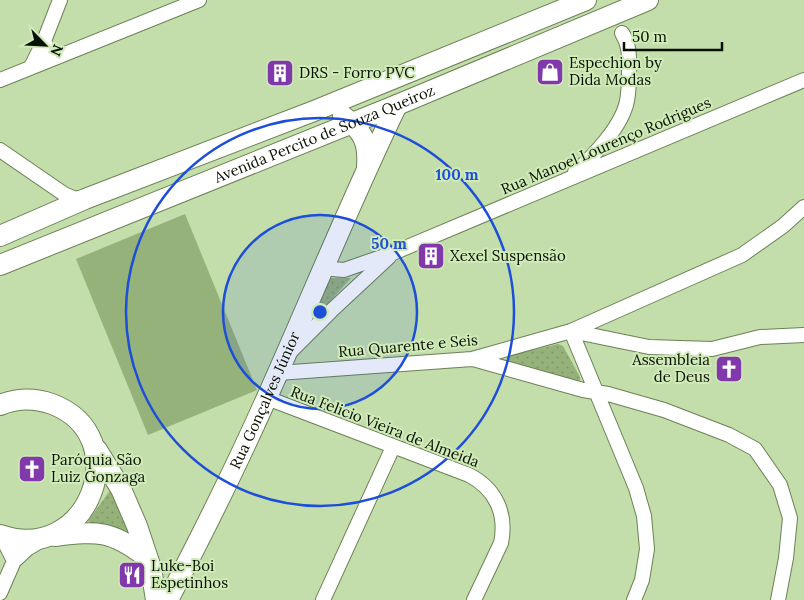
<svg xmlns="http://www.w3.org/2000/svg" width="804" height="600" font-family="Lora,serif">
<defs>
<pattern id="green-dots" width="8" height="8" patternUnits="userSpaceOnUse" patternTransform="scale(1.25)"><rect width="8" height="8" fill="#96b27b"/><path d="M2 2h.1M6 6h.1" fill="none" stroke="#809869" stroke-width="1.8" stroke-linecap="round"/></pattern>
</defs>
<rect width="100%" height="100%" fill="#c3ddab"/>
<path fill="url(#green-dots)" d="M327,278H351L300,335Z
M558,344L563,346L580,377V380L578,382L508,362L507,359L509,356Z
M111,489L129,532L93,524L88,521Z"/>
<path fill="#96b27b" d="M185,214L257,390L148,435L76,259Z"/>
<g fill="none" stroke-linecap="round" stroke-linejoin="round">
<g stroke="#6b8254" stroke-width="16">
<path id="street" d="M44,41L60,0
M31,67L44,41L47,47L56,57
M0,80L199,0
M0,150L64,194L73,198L85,199
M575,172C594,156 622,126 627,101C629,91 629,80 629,70C629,56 630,46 622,33
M327,261L333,269L344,270L393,253L804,80
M291,351L331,311L389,257
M473,359L583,390L608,394L664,410L729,435L755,449L780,485L790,518L786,558L778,600
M278,373L472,359L571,331L649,347L712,349L760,337L804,335
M267,398L469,475C496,489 507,514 501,543L474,600
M1,535L14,561L27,549L42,540
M0,593L14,561
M323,600L393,447
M634,600L642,580L647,549L644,516L636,488L571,331L742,255L783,226L804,207"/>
</g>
<g stroke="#6b8254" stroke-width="22">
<g id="secondary">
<path d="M343,116C363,131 369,142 367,167"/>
<path d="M0,236L85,199L314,111L586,0"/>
<path id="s1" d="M0,265L397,105L648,0"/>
<path d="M0,405C17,398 35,398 52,404C137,436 89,566 0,535"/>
<path d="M97,450L121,489L137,526L151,568L156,600"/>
<path d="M55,536C98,531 111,530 146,557"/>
<path id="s2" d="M168,600C203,533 237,465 268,395C311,299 351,200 397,105"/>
</g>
</g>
<use href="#street" stroke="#fff" stroke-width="14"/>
<use href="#secondary" stroke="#fff" stroke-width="20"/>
</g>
<circle cx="320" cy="312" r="97" fill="#1d4ed8" fill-opacity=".12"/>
<g fill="none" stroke="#1d4ed8" stroke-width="2.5">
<circle cx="320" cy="312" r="97"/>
<circle cx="320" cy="312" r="194"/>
</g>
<defs>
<g id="shop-square" transform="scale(1.4375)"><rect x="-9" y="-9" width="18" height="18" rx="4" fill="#8038ab" stroke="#d0eab8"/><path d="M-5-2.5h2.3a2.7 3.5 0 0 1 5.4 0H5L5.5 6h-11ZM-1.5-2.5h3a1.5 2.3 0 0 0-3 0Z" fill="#fff"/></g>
<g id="building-square" transform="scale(1.4375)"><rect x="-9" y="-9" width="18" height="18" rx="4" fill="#8038ab" stroke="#d0eab8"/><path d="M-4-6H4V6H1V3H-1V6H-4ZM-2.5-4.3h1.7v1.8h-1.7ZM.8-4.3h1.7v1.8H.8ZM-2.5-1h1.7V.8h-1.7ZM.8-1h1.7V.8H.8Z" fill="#fff"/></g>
<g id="church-square" transform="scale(1.4375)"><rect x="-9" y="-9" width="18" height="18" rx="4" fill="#8038ab" stroke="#d0eab8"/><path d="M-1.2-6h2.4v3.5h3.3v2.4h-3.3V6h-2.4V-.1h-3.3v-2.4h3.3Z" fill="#fff"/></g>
<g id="restaurant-square" transform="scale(1.4375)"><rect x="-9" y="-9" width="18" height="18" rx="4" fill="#8038ab" stroke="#d0eab8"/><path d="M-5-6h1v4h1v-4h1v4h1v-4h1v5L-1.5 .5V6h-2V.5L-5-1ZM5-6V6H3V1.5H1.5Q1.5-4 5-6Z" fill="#fff"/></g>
</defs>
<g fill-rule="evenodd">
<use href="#shop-square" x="550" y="72"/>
<use href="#building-square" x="280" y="73"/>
<use href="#building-square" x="431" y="256"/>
<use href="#church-square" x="729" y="369"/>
<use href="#church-square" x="32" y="469"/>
<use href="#restaurant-square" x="132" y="575"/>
</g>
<g text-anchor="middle" stroke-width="4" stroke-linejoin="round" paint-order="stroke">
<g font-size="15" fill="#081001" stroke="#d0eab8" text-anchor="start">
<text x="569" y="68">Espechion by<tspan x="569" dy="17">Dida Modas</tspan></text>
<text x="299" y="78">DRS - Forro PVC</text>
<text x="450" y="261">Xexel Suspensão</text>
<text x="710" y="365" text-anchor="end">Assembleia<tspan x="710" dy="17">de Deus</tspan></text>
<text x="51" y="465">Paróquia São<tspan x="51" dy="17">Luiz Gonzaga</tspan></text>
<text x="151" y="571">Luke-Boi<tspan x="151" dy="17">Espetinhos</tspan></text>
</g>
<g font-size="15" fill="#081001" stroke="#d0eab8">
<text dy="5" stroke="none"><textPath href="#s1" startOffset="350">Avenida Percito de Souza Queiroz</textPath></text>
<text transform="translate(606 146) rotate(-23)" y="5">Rua Manoel Lourenço Rodrigues</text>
<text transform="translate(408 346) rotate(-5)" y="5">Rua Quarente e Seis</text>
<text dy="5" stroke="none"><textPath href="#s2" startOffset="222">Rua Gonçalves Júnior</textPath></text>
<text transform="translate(385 427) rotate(21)" y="5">Rua Felicio Vieira de Almeida</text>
</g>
</g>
<circle cx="320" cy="312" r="8" fill="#1d4ed8" stroke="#d0eab8" stroke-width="2.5"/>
<g font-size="15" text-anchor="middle" font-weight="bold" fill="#1d4ed8" stroke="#d0eab8" stroke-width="4" stroke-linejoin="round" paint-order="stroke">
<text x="457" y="180">100 m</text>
<text x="389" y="249">50 m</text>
</g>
<g transform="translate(45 45) rotate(114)" stroke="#d0eab8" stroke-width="4" paint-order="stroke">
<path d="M0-4L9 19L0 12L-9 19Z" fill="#081001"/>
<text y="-8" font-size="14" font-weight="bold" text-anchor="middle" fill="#081001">N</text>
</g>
<path d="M624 42v8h98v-8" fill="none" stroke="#081001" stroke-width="2.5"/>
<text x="632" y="42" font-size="15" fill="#081001" stroke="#d0eab8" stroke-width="4" paint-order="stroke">50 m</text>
</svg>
